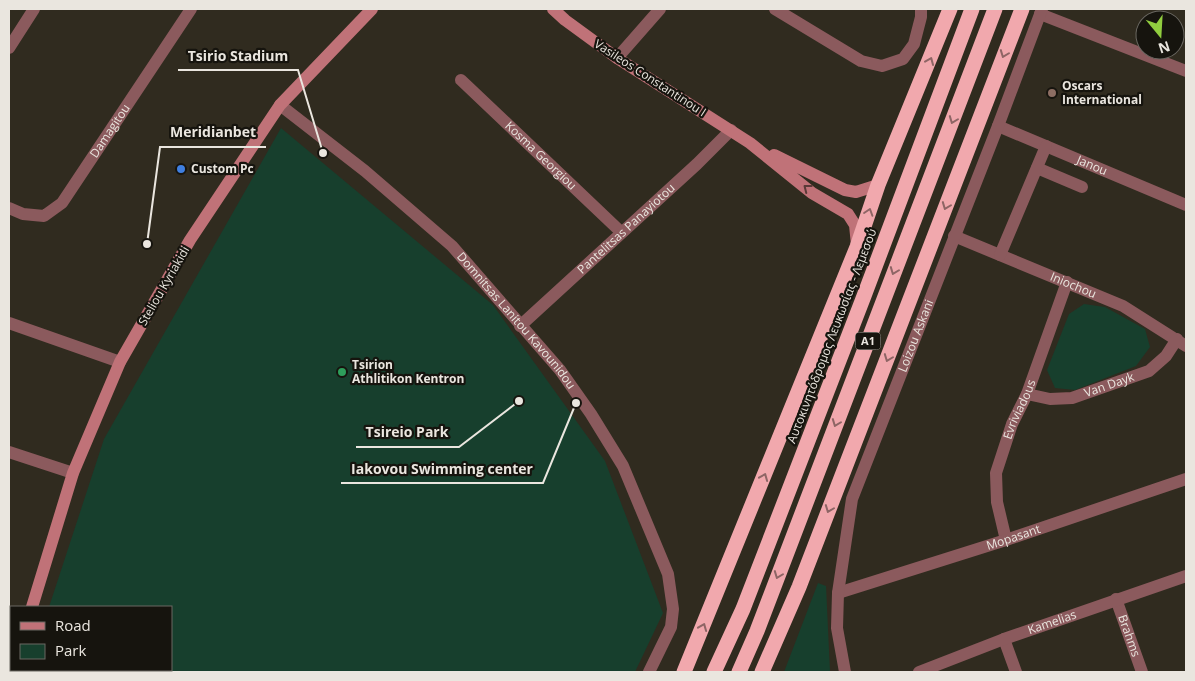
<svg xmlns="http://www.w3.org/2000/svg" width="1195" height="681" font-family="'Open Sans',sans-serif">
<rect width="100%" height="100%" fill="#302b1f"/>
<path fill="#173f2d" d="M281,128L493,305L605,461L663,613L635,672H28L29,670H171V607H49L104,439Z
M1084,304L1105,307L1145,329L1150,347L1136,366L1075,390L1055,388L1047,370L1069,314Z
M818,583L826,586L830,672H784Z"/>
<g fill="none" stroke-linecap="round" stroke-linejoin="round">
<g stroke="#8b5a5d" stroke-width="12">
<path d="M775,9L861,61L882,66L903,59L914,44L921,17V9"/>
<path d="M1040,14L1186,71"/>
<path d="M9,48L34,9"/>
<path d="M617,58L660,9"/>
<path id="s1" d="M461,80L621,232"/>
<path id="s2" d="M280,105L365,171L452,246L560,370L591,414L623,466L668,574L673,609L671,627L649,672"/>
<path id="s3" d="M998,126L1186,205"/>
<path d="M1037,168L1082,187"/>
<path id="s4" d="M9,208L23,214L44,216L62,203L191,9"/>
<path id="s5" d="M954,236L1123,306L1186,346"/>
<path d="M1000,255L1046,146"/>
<path d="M9,323L120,362"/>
<path id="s6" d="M520,326L697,164L731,130"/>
<path id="s7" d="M1027,394L1050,399L1072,398L1149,371L1166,356L1177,339"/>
<path d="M9,452L73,473"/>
<path id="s8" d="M1006,540L997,502L996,473L1012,424L1027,394L1067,282"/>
<path id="s9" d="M838,593L1006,540L1186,479"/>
<path id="s10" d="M1116,599L1142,672"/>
<path d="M1004,639L1016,672"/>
<path id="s11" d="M845,672L837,628L838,593L852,499L998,126L1042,9"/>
<path id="s12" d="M919,672L1004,639L1186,576"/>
</g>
<path stroke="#c07278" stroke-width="12" d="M553,9L565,20L617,58L750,143L812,193L848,214L855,225L857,245
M774,155L845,190L856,192L878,185
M32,607L73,473L120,362L190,240L280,105L372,9
M13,672V670"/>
<path stroke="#f1a8ad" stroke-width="15" d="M684,672L857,247L878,185L950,9
M714,672L743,609L864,296L972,9
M739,672L757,631L995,9
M762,672L799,587L1022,9"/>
</g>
<defs><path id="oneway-chevron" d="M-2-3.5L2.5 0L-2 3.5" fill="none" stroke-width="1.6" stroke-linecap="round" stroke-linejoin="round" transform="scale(1.25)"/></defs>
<g stroke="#8e6565">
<use href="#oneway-chevron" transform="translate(1004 54) rotate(111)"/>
<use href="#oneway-chevron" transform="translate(930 61) rotate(-67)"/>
<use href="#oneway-chevron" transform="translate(953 120) rotate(111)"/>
<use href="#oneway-chevron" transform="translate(946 206) rotate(111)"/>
<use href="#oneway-chevron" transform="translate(869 212) rotate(-72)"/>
<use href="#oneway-chevron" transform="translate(894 271) rotate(111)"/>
<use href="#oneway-chevron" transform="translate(888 358) rotate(111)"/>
<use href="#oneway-chevron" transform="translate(836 423) rotate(111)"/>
<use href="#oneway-chevron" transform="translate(764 477) rotate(-68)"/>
<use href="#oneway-chevron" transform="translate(829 509) rotate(111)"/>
<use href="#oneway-chevron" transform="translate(778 575) rotate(111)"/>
<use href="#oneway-chevron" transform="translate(703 627) rotate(-68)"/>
</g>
<use stroke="#5a3a38" href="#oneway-chevron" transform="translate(807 188) rotate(-142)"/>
<circle fill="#8d6e63" stroke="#16140e" stroke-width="2" cx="1052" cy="93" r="5"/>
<circle fill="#3f7fe0" stroke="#16140e" stroke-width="2" cx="181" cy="169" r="5"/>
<circle fill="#2e9e5b" stroke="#16140e" stroke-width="2" cx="342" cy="372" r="5"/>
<g text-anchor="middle" stroke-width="4.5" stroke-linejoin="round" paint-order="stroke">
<rect fill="#16140e" stroke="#aaa7a0" stroke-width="1" x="855.5" y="332.5" width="25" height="17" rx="4"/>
<g font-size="11" font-weight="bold" fill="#eae6df">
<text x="868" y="345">A1</text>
</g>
<g font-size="12" fill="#eae6df" stroke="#16140e">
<text transform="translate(650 78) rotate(33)" y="4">Vasileos Constantinou I</text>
<text dy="4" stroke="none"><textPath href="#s4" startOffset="145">Damagitou</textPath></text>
<text dy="4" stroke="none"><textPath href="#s1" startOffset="110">Kosma Georgiou</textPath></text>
<text dy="4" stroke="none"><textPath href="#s3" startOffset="102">Janou</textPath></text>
<text dy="4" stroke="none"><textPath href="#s6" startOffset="144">Pantelitsas Panayiotou</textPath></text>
<text dy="4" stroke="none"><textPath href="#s5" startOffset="129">Iniochou</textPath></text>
<text transform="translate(164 286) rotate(-60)" y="4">Steliou Kyriakidi</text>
<text dy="4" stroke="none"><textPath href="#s2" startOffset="321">Domnitsas Lanitou Kavounidou</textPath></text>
<text dy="4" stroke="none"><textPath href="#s11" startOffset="350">Loizou Askani</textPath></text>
<text transform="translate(832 336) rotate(-69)" y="4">Αυτοκινητόδρομος Λευκωσίας - Λεμεσού</text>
<text dy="4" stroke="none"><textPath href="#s7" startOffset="85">Van Dayk</textPath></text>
<text dy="4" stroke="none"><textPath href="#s8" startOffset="136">Evriviadous</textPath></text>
<text dy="4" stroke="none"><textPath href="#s9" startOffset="184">Mopasant</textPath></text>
<text dy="4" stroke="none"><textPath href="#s12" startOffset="142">Kamelias</textPath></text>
<text dy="4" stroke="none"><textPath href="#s10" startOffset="39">Brahms</textPath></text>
</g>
<g font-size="12" font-weight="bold" fill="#eae6df" stroke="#16140e" text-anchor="start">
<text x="1062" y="90">Oscars<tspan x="1062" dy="14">International</tspan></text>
<text x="191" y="173">Custom Pc</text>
<text x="352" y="369">Tsirion<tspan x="352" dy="14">Athlitikon Kentron</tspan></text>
</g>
</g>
<path fill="none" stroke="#eae6df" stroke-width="2" d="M323 153L298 70H178M147 244L160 147H266M519 401L459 447H356M576 403L543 483H341"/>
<g fill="#eae6df" stroke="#16140e" stroke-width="2">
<circle cx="323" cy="153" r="5"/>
<circle cx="147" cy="244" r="5"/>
<circle cx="519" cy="401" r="5"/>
<circle cx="576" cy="403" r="5"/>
</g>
<g font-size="14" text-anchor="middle" font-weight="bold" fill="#eae6df" stroke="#16140e" stroke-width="4.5" stroke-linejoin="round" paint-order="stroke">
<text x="238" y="61">Tsirio Stadium</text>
<text x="213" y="137">Meridianbet</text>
<text x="407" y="437">Tsireio Park</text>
<text x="442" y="474">Iakovou Swimming center</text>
</g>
<rect width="1195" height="681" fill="none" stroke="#eae6df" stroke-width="20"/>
<rect x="10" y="606" width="162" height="65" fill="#16140e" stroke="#6b6862"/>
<rect x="20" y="622" width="25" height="8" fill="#c07278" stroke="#6b6862"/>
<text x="55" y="631" font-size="15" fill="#eae6df">Road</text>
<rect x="20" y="644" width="25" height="15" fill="#173f2d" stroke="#6b6862"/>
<text x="55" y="656" font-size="15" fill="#eae6df">Park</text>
<g transform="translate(1160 35) rotate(162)"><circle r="24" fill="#16140e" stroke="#6b6862"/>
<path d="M0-4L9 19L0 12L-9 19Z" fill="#91cd3f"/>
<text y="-8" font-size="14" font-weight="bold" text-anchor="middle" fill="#eae6df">N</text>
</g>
</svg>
